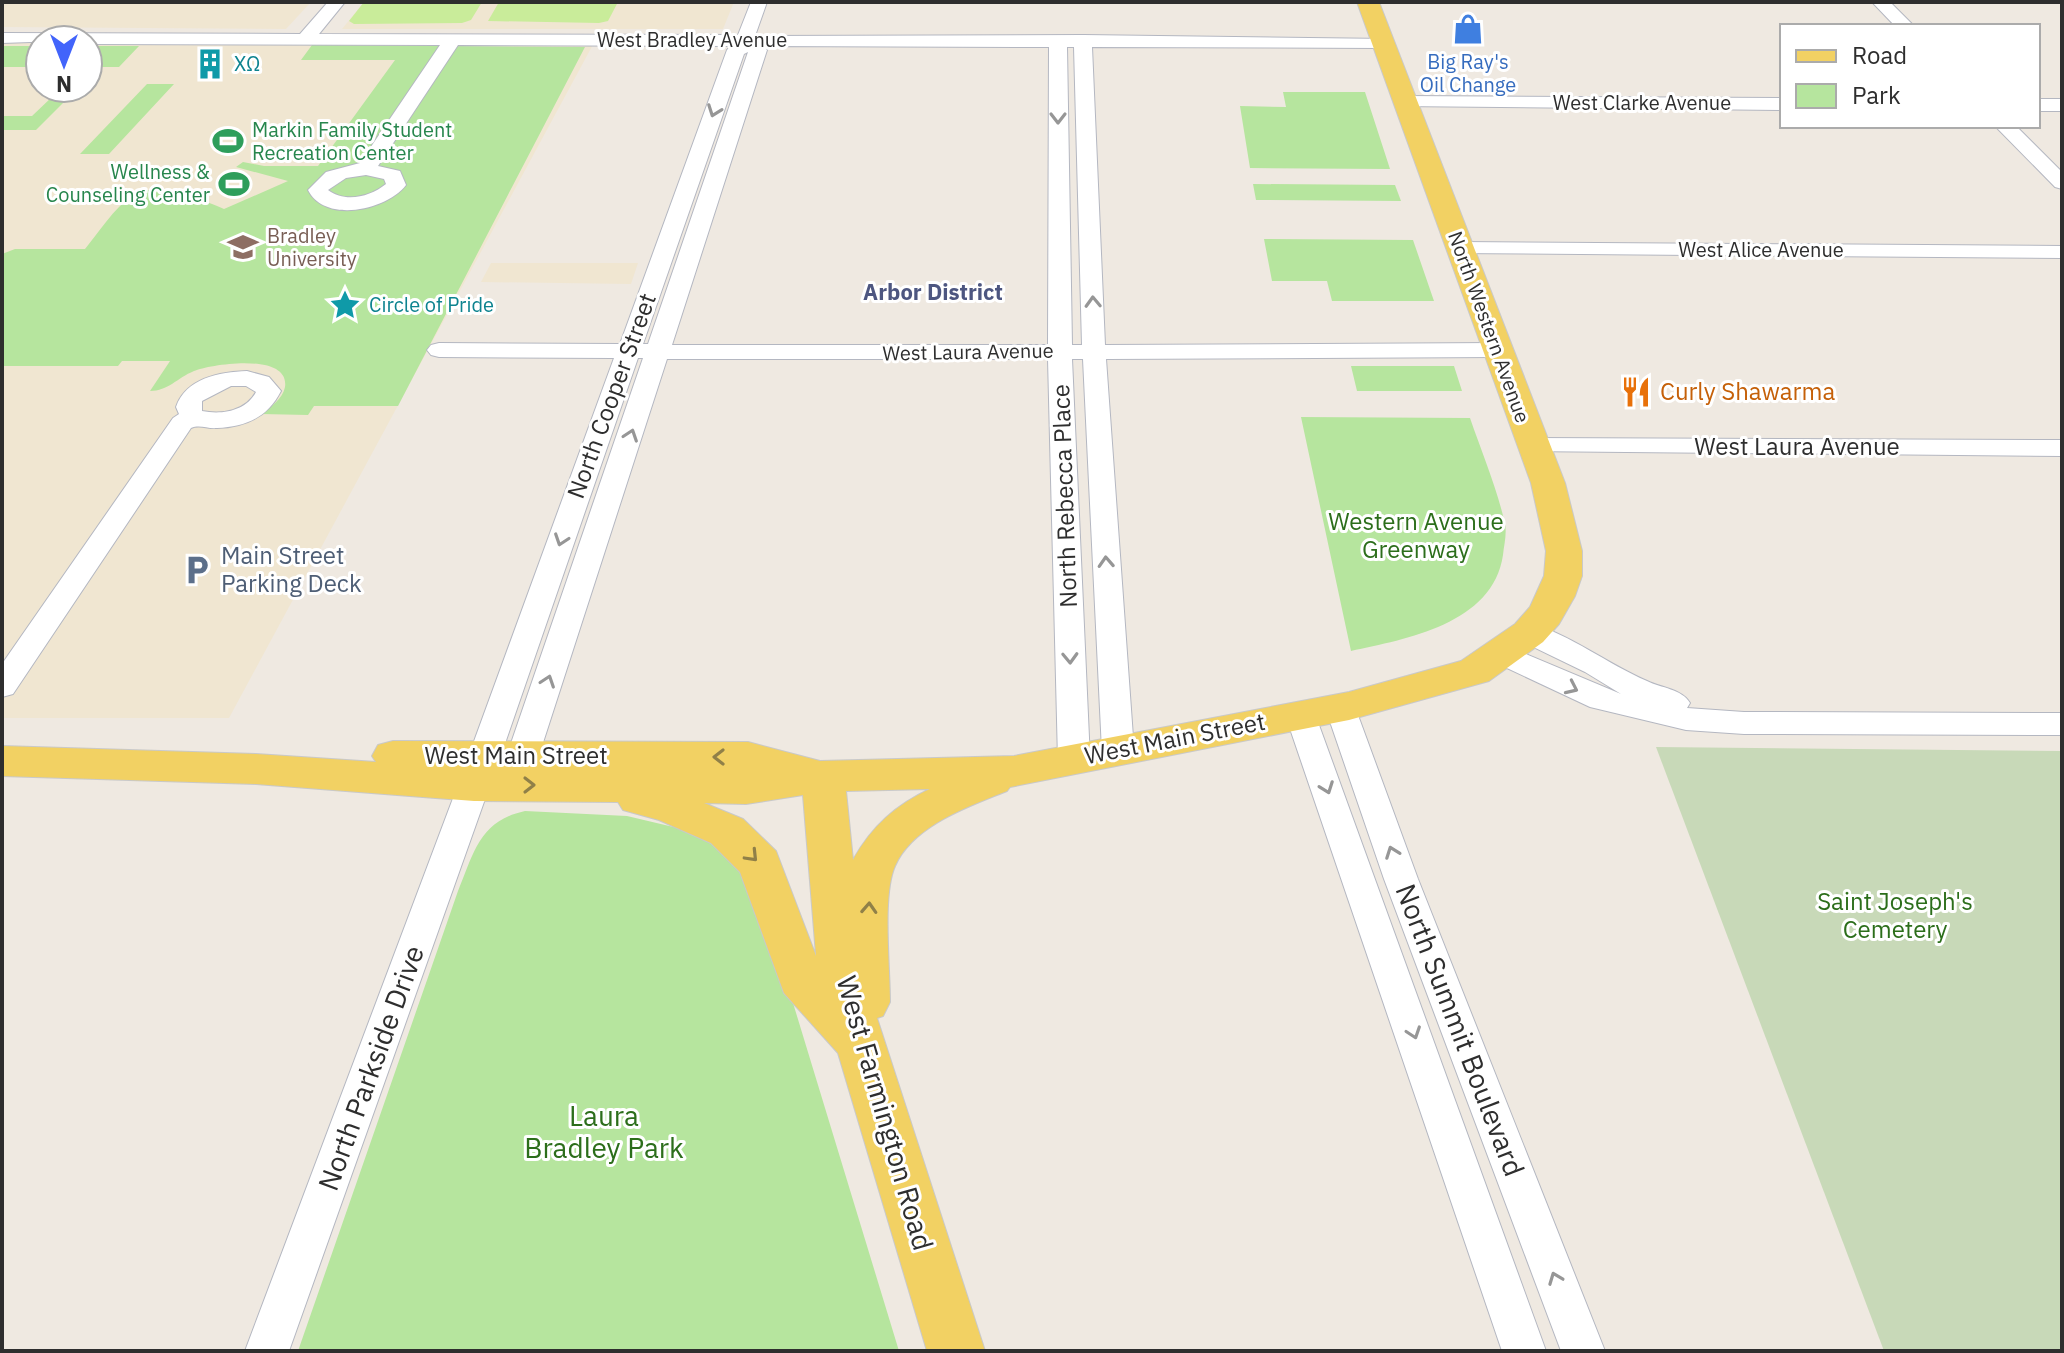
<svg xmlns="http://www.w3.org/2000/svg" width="2064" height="1353" font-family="'IBM Plex Sans',sans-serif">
<rect width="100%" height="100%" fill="#efe9e1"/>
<path fill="#f0e6d1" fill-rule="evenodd" d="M2,2H311L286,29L2,27Z
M364,2H734L723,29H342Z
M2,38L596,39L229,718H2ZM40,40H88V88H40Z
M491,263H638L631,284L481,282Z"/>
<path fill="#b6e59e" d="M312,45L585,47L398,406H314L308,415L261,414C270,407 283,399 285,387C290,352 211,364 194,371C177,378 168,391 150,391L170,361H122L118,366H2V254L15,249H85C99,232 114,208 132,196C154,180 201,199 224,209L288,181L236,167L243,162L264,166H318L395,60H301Z
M2,46H40V67H2Z
M88,46H139L119,67H88Z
M147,84H174L109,154H80Z
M1283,92H1365L1390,169L1250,168L1240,106L1286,107Z
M53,96H70L36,130H2V116H32Z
M1253,184L1395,185L1401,201L1256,200Z
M1264,239L1413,240L1434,301H1332L1327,281H1272Z
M1351,366H1454L1462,391H1357Z
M1301,417L1470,418C1482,453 1497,488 1505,524C1507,534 1504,545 1503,555C1493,624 1406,639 1351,651Z
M525,811L627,816L703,834L758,888L899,1351H298L458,891C474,853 479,821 525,811Z"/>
<path fill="#c8d9b8" d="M1656,747L2062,751V1351H1884Z"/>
<path fill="#c9ec9a" d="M364,2H482L471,20L462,23L354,24L349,21Z
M499,2H618L608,21L599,23L488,21Z"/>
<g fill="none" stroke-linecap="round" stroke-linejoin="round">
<g stroke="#b4b7c1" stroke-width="2">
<path id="minor" d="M328,2H345L319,34L738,35L751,2H767L755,36L1083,35L1388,39L1391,43L1388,47L1382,48L1092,47L1105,345L1497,343L1505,345L1509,350L1505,355L1497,357L1106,359L1134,751L1129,759L1118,762L1107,759L1102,751L1083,359H1072L1090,760L1085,768L1074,771L1063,768L1058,760L1048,359H667L539,755L534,763L523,766L512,763L507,755L643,358H638L501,755L496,763L485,766L474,763L469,755L614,358L439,357L431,355L427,350L431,345L439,343L620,344L727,50L731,46L458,45L378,166L400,171L406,185C387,210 325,224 308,190L326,172L360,163L440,45L88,44V40L2,43V33L300,34ZM763,46L1049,47L1048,345H672L767,50ZM1067,47H1074L1082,345H1072ZM748,52L648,344H643L744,54ZM366,175L384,179L386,184C370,197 345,203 328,190L346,178Z
M1872,2H1890L1914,26H1895Z
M1405,96L1782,98V110L1398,106L1396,102Z
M2038,99H2062V111H2038Z
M1995,126H2016L2062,172V189L2055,187Z
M1460,242L2062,246V258L1452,253L1449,248L1452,243Z
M247,371L269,377L281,391C268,417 246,427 217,428C207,429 200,424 191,428L13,694L2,697V664L173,418L179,414L176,407C186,378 219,372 247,371ZM231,386H246L256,392C246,411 222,415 202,411V401Z
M1533,438L2062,440V456L1524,451L1520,446L1524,441Z
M1529,623C1572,635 1607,664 1647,681C1661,688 1682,689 1690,703L1687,708L1744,712L2062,713V735L1744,734L1686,730L1590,707L1492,661L1487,654L1492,647L1502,644L1621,694L1585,672L1519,640L1514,633L1519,626Z
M1340,696L1351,699L1355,707L1418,879L1605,1351H1561L1384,879L1325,707L1329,699Z
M1300,703L1311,706L1315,714L1546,1351H1502L1285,714L1289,706Z
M474,773L485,777L490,785L289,1351H245L458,785L463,777Z"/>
</g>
<g stroke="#c9c9c9" stroke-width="2">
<path id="major" d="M1357,2H1379L1565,483L1582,551V576L1575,596L1559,624L1543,642L1489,681L1349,720L1010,787L1007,791C970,806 913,825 895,866C882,895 890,967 890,1002L883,1016L877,1018L985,1351H927L838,1053L784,993L740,872L711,843L659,820L623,810L618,802L474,801L256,784L2,776V746L256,754L376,762L372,756L378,745L393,741L748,742L820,761L1014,756L1349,692L1461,661L1515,624L1530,607L1544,576L1546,551L1531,483ZM930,789C896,805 872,826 853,860L846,791ZM803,795L816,955V956L776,851L743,819L704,803L746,804Z"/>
</g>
<use href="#minor" fill="#fff" fill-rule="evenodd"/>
<use href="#major" fill="#f2d163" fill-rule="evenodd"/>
</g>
<defs><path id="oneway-chevron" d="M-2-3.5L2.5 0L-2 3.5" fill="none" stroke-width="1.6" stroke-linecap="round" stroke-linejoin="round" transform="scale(2)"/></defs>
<g stroke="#969696">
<use href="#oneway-chevron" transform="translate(714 111) rotate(110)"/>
<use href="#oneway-chevron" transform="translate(1058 118) rotate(90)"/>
<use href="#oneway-chevron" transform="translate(1093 302) rotate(-92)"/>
<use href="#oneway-chevron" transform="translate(631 435) rotate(-71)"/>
<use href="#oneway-chevron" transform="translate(561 540) rotate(109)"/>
<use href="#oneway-chevron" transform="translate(1106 562) rotate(-93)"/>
<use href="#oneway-chevron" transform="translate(1070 658) rotate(88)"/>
<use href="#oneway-chevron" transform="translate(548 681) rotate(-71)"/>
<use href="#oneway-chevron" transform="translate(1572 688) rotate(25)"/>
<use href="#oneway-chevron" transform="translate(1327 788) rotate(70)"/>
<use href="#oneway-chevron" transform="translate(1392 852) rotate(-110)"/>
<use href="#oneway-chevron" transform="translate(1414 1033) rotate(71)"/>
<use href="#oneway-chevron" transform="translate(1555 1278) rotate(-111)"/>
</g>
<g stroke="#908048">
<use href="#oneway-chevron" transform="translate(719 757) rotate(-180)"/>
<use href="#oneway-chevron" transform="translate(529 785)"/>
<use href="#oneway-chevron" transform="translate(752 856) rotate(46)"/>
<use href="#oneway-chevron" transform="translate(869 908) rotate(-87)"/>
</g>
<defs>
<g id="shop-bare" transform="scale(2.4)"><path d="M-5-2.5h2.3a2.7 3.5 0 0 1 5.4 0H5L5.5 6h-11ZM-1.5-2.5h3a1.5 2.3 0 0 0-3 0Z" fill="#3f7fe0" stroke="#fff" stroke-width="2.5" paint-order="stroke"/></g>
<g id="building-bare" transform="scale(2.4)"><path d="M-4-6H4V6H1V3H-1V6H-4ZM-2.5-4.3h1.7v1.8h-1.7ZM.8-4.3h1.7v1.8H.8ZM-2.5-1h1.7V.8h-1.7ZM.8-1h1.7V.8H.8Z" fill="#0f9aa8" stroke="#fff" stroke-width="2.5" paint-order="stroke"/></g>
<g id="stadium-bare" transform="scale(2.4)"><path d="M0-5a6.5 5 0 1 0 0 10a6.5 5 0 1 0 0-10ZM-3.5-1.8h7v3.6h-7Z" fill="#2e9e5b" stroke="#fff" stroke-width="2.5" paint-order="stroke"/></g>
<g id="university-bare" transform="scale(2.4)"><path d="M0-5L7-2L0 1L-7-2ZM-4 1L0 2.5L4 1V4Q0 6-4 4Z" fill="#8d6e63" stroke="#fff" stroke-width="2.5" paint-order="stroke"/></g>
<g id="sight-bare" transform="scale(2.4)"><path d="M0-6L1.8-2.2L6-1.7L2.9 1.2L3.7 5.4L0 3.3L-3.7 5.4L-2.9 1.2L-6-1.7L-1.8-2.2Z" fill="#0f9aa8" stroke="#fff" stroke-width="2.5" paint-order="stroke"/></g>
<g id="restaurant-bare" transform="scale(2.4)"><path d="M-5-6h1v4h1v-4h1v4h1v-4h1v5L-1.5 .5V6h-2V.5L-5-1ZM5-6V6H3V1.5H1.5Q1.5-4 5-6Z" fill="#e8710a" stroke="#fff" stroke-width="2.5" paint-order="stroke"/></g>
<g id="parking-bare" transform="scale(2.4)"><path d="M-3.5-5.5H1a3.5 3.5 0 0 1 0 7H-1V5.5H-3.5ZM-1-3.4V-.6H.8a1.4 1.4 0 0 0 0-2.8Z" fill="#5c6f8a" stroke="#fff" stroke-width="2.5" paint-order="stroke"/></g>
</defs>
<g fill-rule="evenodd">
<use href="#shop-bare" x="1468" y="29"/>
<use href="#building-bare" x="210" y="64"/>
<use href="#stadium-bare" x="228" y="141"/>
<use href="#stadium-bare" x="234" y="184"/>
<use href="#university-bare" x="243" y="247"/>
<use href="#sight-bare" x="345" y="305"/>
<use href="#restaurant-bare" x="1636" y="392"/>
<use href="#parking-bare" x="197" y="570"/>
</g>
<g text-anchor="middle" stroke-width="6" stroke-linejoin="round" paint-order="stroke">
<g font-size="20" fill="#2e2e2e" stroke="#fff">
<text x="692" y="47">West Bradley Avenue</text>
<text x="1642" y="110">West Clarke Avenue</text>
<text x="1761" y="257">West Alice Avenue</text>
<text transform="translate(1489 327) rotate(70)" y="7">North Western Avenue</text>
<text transform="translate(968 352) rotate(-1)" y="7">West Laura Avenue</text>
</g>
<g font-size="20" fill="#366cbe" stroke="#fff">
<text x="1468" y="69">Big Ray's<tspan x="1468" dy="23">Oil Change</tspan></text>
</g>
<g font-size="20" fill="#0d838f" stroke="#fff" text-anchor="start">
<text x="234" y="71">ΧΩ</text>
<text x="369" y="312">Circle of Pride</text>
</g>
<g font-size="20" fill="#27864d" stroke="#fff" text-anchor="start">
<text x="252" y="137">Markin Family Student<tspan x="252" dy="23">Recreation Center</tspan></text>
<text x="210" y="179" text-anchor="end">Wellness &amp;<tspan x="210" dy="23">Counseling Center</tspan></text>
</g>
<g font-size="20" fill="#785e54" stroke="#fff" text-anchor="start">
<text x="267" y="243">Bradley<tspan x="267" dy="23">University</tspan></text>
</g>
<g font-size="22" font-weight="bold" fill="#4d5680" stroke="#fff">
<text x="933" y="300">Arbor District</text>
</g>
<g font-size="24" fill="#c56008" stroke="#fff" text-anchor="start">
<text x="1660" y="400">Curly Shawarma</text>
</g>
<g font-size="24" fill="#2e2e2e" stroke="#fff">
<text transform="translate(612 396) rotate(-70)" y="8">North Cooper Street</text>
<text x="1797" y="455">West Laura Avenue</text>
<text transform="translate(1065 496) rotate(-92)" y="8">North Rebecca Place</text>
<text transform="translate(1175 739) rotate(-11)" y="8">West Main Street</text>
<text x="516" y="764">West Main Street</text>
</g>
<g font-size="24" fill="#2c6e1b" stroke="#fff">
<text x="1416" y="530">Western Avenue<tspan x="1416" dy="28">Greenway</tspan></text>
<text x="1895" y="910">Saint Joseph's<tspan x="1895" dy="28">Cemetery</tspan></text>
</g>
<g font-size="24" fill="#4e5e75" stroke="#fff" text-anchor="start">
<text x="221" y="564">Main Street<tspan x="221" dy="28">Parking Deck</tspan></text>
</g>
<g font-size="28" fill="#2e2e2e" stroke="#fff">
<text transform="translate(1460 1030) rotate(69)" y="10">North Summit Boulevard</text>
<text transform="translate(371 1068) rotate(-70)" y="10">North Parkside Drive</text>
<text transform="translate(885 1113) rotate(74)" y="10">West Farmington Road</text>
</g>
<g font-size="28" fill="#2c6e1b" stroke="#fff">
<text x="604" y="1126">Laura<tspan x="604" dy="32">Bradley Park</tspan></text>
</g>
</g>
<rect width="2064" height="1353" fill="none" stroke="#2e2e2e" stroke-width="8"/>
<rect x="1780" y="24" width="260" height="104" fill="#ffffff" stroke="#ababab" stroke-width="2"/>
<rect x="1796" y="50" width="40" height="12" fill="#f2d163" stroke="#ababab" stroke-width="2"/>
<text x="1852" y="64" font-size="24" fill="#2e2e2e">Road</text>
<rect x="1796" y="84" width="40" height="24" fill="#b6e59e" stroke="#ababab" stroke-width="2"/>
<text x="1852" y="104" font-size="24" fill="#2e2e2e">Park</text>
<g transform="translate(64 64) rotate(180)"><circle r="38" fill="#ffffff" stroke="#ababab" stroke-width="2"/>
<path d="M0-6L14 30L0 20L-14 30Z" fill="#4264fb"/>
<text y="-12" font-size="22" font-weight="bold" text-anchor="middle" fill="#2e2e2e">N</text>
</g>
</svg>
